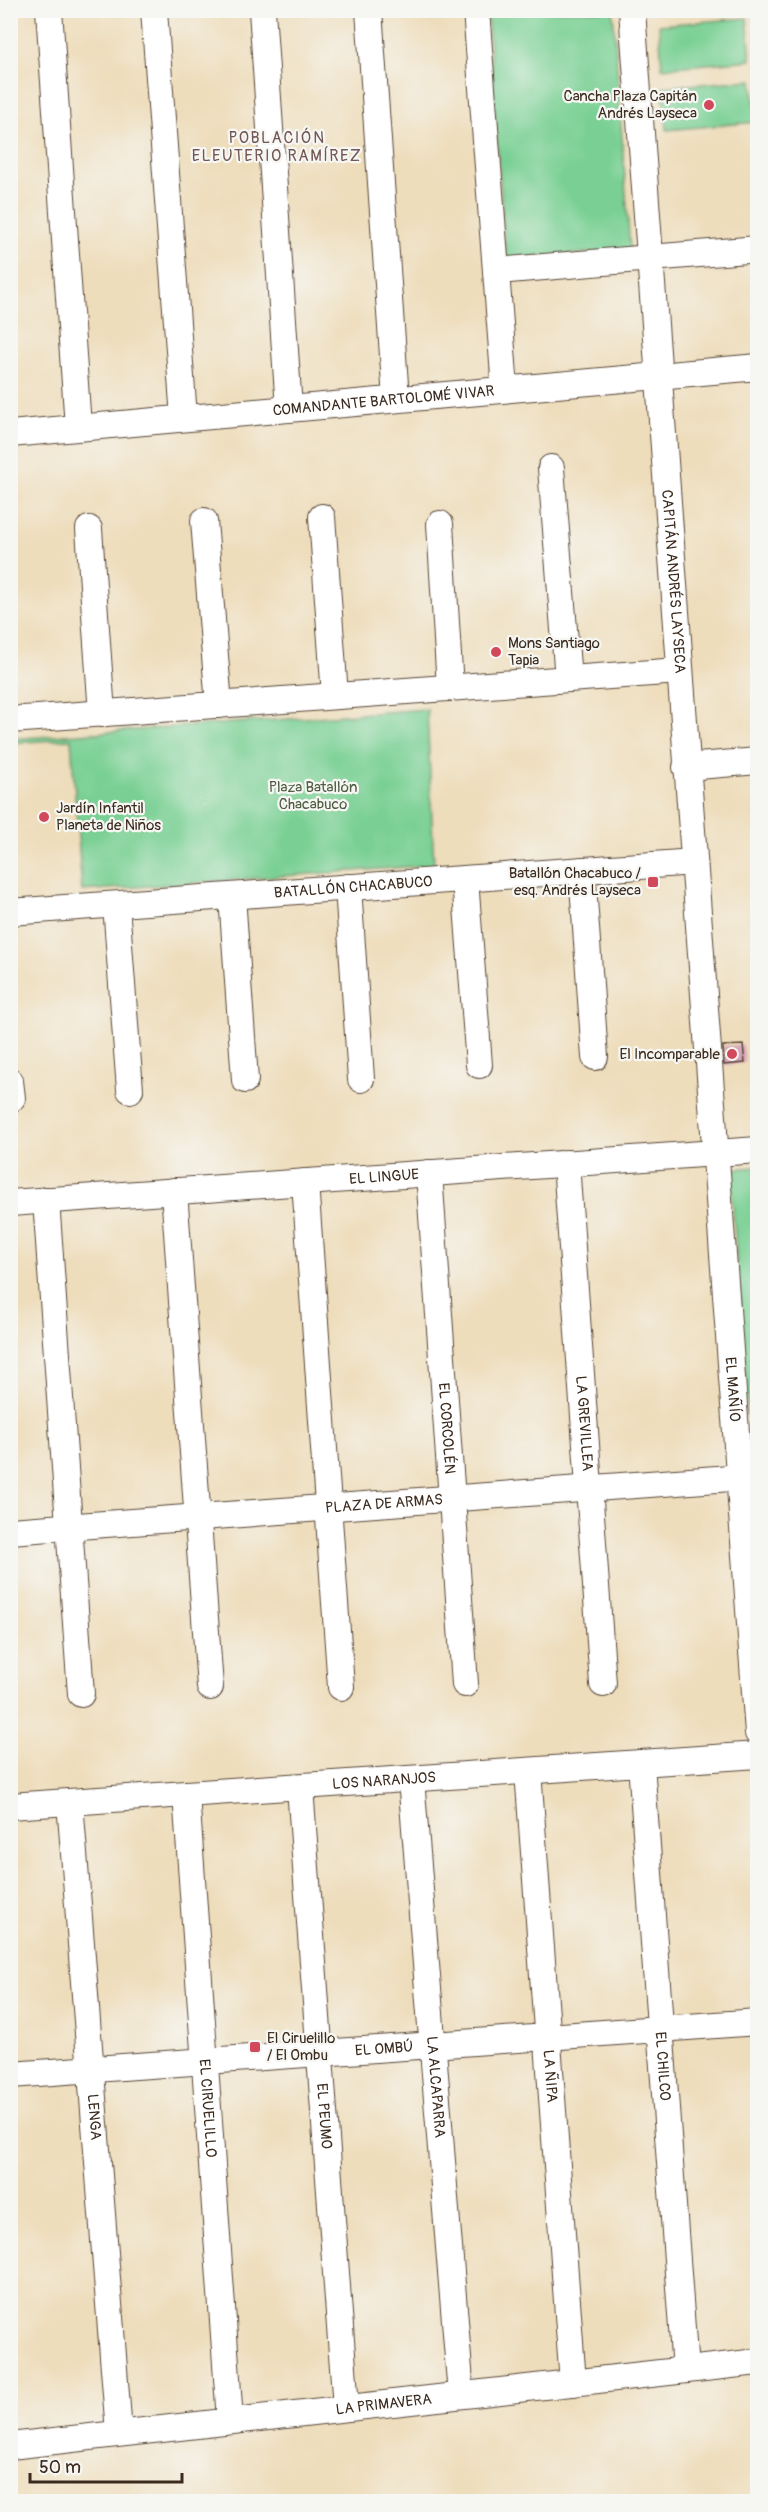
<svg xmlns="http://www.w3.org/2000/svg" width="768" height="2512" font-family="Pangolin,sans-serif">
<rect width="100%" height="100%" fill="#f6f6f2"/>
<filter id="ink" filterUnits="userSpaceOnUse"><feTurbulence type="fractalNoise" baseFrequency=".0167" numOctaves="2"/><feDisplacementMap in="SourceGraphic" scale="12" xChannelSelector="R" yChannelSelector="G"/><feConvolveMatrix kernelMatrix="1 2 1 2 8 2 1 2 1" color-interpolation-filters="sRGB"/></filter>
<filter id="wash" filterUnits="userSpaceOnUse"><feTurbulence type="fractalNoise" baseFrequency=".008" numOctaves="4" result="noise"/><feDisplacementMap in="SourceGraphic" scale="24" xChannelSelector="R" yChannelSelector="G"/><feGaussianBlur stdDeviation="1.35" result="paint"/><feColorMatrix in="noise" values="0 0 0 0 0 0 0 0 0 0 0 0 0 0 0 0 0 1.4 0 .05"/><feComposite in="paint" operator="in"/></filter>
<g filter="url(#wash)">
<rect width="100%" height="100%" fill="#edb"/>
<path fill="#7ad094" stroke="#5a7d59" stroke-width="1.5" d="M487,11H613L630,250L506,259Z
M747,18L751,60L662,68L659,25Z
M752,80L756,122L667,130L663,87Z
M427,709L434,865L82,891L71,739L11,743V739Z
M757,1167L758,1457L751,1458L730,1169Z"/>
<g id="blocks">
<path fill="#d7a5b9" d="M743,1045L745,1063L724,1065L723,1046Z"/>
</g>
</g>
<g filter="url(#ink)">
<use href="#blocks" fill-opacity="0" stroke="#564536" stroke-width="1.5"/>
<g fill="none" stroke-linecap="round" stroke-linejoin="round">
<g stroke="#564536" stroke-width="28">
<g id="minor">
<path d="M49,10L78,427"/>
<path d="M154,10L184,418"/>
<path d="M262,10L289,409"/>
<path d="M369,10L396,399"/>
<path d="M476,10L505,389"/>
<path id="s1" d="M632,10L758,1733"/>
<path d="M496,271L758,249"/>
<path id="s2" d="M10,434L758,367"/>
<path d="M551,468L568,679"/>
<path d="M322,517L335,696"/>
<path d="M204,521L219,705"/>
<path d="M440,524L450,688"/>
<path d="M89,529L102,714"/>
<path d="M10,720L679,671"/>
<path d="M686,767L758,761"/>
<path d="M582,870L595,1057"/>
<path d="M465,879L479,1065"/>
<path d="M348,887L361,1079"/>
<path d="M232,896L245,1080"/>
<path d="M116,905L130,1090"/>
<path id="s3" d="M10,912L694,862"/>
<path d="M10,1081L12,1098"/>
<path id="s4" d="M566,1163L603,1684"/>
<path id="s5" d="M429,1173L465,1684"/>
<path d="M305,1182L341,1687"/>
<path d="M174,1191L210,1687"/>
<path d="M46,1200L81,1694"/>
<path id="s6" d="M10,1203L758,1150"/>
<path id="s7" d="M10,1531L758,1476"/>
<path id="s8" d="M641,1763L685,2370"/>
<path id="s9" d="M528,1771L573,2383"/>
<path id="s10" d="M411,1779L461,2395"/>
<path id="s11" d="M300,1787L346,2408"/>
<path id="s12" d="M186,1794L230,2421"/>
<path id="s13" d="M70,1802L119,2433"/>
<path id="s14" d="M10,1806L758,1755"/>
<path id="s15" d="M10,2075L758,2022"/>
<path id="s16" d="M10,2446L758,2362"/>
</g>
</g>
<use href="#minor" stroke="#fff" stroke-width="26"/>
</g>
</g>
<g fill="#d1495b" stroke="#f6f6f2" stroke-width="2">
<circle cx="709" cy="105" r="6"/>
<circle cx="496" cy="652" r="6"/>
<circle cx="44" cy="817" r="6"/>
<rect x="647" y="876" width="12" height="12" rx="3"/>
<circle cx="732" cy="1054" r="6"/>
<rect x="249" y="2041" width="12" height="12" rx="3"/>
</g>
<g text-anchor="middle" stroke-width="4.5" stroke-linejoin="round" paint-order="stroke">
<g font-size="15" fill="#3b2a1e" stroke="#f6f6f2" text-anchor="end">
<text x="697" y="101">Cancha Plaza Capitán<tspan x="697" dy="17">Andrés Layseca</tspan></text>
<text x="508" y="648" text-anchor="start">Mons Santiago<tspan x="508" dy="17">Tapia</tspan></text>
<text x="56" y="813" text-anchor="start">Jardín Infantil<tspan x="56" dy="17">Planeta de Niños</tspan></text>
<text x="641" y="878">Batallón Chacabuco /<tspan x="641" dy="17">esq. Andrés Layseca</tspan></text>
<text x="720" y="1059">El Incomparable</text>
<text x="267" y="2043" text-anchor="start">El Ciruelillo<tspan x="267" dy="17">/ El Ombu</tspan></text>
</g>
<g font-size="15" fill="#3b2a1e" stroke="#f6f6f2">
<text dy="5" stroke="none"><textPath href="#s2" startOffset="375">COMANDANTE BARTOLOMÉ VIVAR</textPath></text>
<text dy="5" stroke="none"><textPath href="#s1" startOffset="573">CAPITÁN ANDRÉS LAYSECA</textPath></text>
<text dy="5" stroke="none"><textPath href="#s3" startOffset="344">BATALLÓN CHACABUCO</textPath></text>
<text dy="5" stroke="none"><textPath href="#s6" startOffset="375">EL LINGUE</textPath></text>
<text dy="5" stroke="none"><textPath href="#s1" startOffset="1383">EL MAÑÍO</textPath></text>
<text dy="5" stroke="none"><textPath href="#s4" startOffset="261">LA GREVILLEA</textPath></text>
<text dy="5" stroke="none"><textPath href="#s5" startOffset="256">EL CORCOLÉN</textPath></text>
<text dy="5" stroke="none"><textPath href="#s7" startOffset="375">PLAZA DE ARMAS</textPath></text>
<text dy="5" stroke="none"><textPath href="#s14" startOffset="375">LOS NARANJOS</textPath></text>
<text dy="5" stroke="none"><textPath href="#s15" startOffset="375">EL OMBÚ</textPath></text>
<text dy="5" stroke="none"><textPath href="#s8" startOffset="304">EL CHILCO</textPath></text>
<text dy="5" stroke="none"><textPath href="#s9" startOffset="306">LA ÑIPA</textPath></text>
<text dy="5" stroke="none"><textPath href="#s10" startOffset="309">LA ALCAPARRA</textPath></text>
<text dy="5" stroke="none"><textPath href="#s12" startOffset="315">EL CIRUELILLO</textPath></text>
<text dy="5" stroke="none"><textPath href="#s11" startOffset="330">EL PEUMO</textPath></text>
<text dy="5" stroke="none"><textPath href="#s13" startOffset="316">LENGA</textPath></text>
<text dy="5" stroke="none"><textPath href="#s16" startOffset="376">LA PRIMAVERA</textPath></text>
</g>
<g font-size="15" fill="#4e5c41" stroke="#f6f6f2">
<text x="313" y="792">Plaza Batallón<tspan x="313" dy="17">Chacabuco</tspan></text>
</g>
<g font-size="16" letter-spacing="1.5" fill="#725554" stroke="#f6f6f2">
<text x="277" y="143">POBLACIÓN<tspan x="277" dy="18">ELEUTERIO RAMÍREZ</tspan></text>
</g>
</g>
<rect width="768" height="2512" fill="none" stroke="#f6f6f2" stroke-width="36"/>
<path d="M30 2473v9h152v-9" fill="none" stroke="#3b2a1e" stroke-width="3"/>
<text x="39" y="2473" font-size="18" fill="#3b2a1e" stroke="#f6f6f2" stroke-width="4.5" paint-order="stroke">50 m</text>
</svg>
